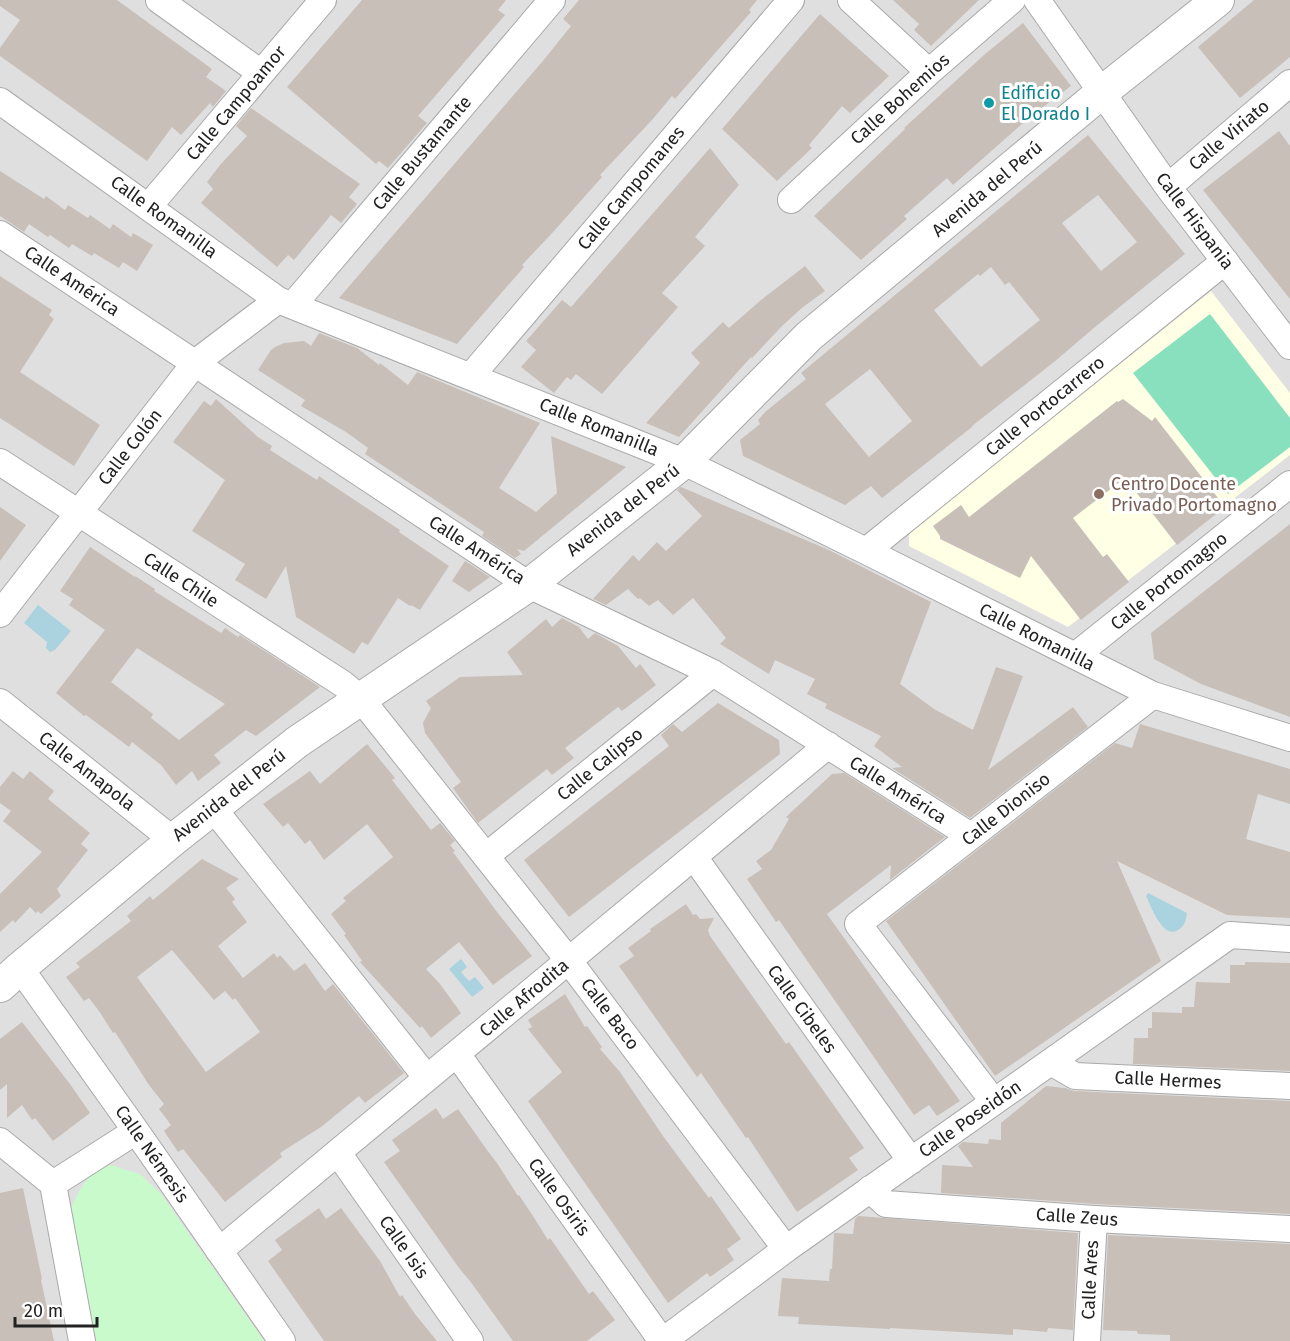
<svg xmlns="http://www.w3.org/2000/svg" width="1290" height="1341" font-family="'Fira Sans',sans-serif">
<rect width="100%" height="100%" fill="#f2efe9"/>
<path fill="#e0dfdf" d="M0,0H1290V1341H0Z"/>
<path fill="#ffffe5" d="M1211,291L1290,393V455L1068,627L909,546V532Z"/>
<path fill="#c8facc" d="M110,1165L140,1174L162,1195L264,1341H95L68,1214L79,1191L91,1174Z"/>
<path fill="#88e0be" d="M1210,314L1290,418V447L1228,494L1133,373Z"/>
<path fill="#aad3df" d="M38,605L71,631L55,650L50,652L46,648L47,642L24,623Z
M1148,893L1187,913C1186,920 1185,926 1178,930C1163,940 1151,906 1146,896Z
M461,959L467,967L461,972L469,981L475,977L484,988L472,997L449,969Z"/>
<path fill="#c7bfb8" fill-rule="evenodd" d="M0,0H117L212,69L206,77L226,91L213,107L210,103L181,135L172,127L147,161L0,56V48L20,20L0,6Z
M362,0H506L498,10L505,15L418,116L427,123L388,168L379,161L376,164L287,87Z
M579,0H757L749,10L751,12L675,99L672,96L652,120L600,175L602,177L554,231L522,265L524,267L457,344L339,298L542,62L571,26L563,19Z
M893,0H979L931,46L914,30L919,24Z
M1254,0H1290V57L1240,98L1198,47Z
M820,14L889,76L850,113L842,106L809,145L812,148L777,181L722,129Z
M1023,23L1071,86L1030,117L953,185L947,178L904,216L907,219L861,260L814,216L905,129L904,128L984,55Z
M251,108L360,184L349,197L357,204L341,223L331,215L294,260L288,255L277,267L201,203L213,189L207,182L220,165L247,136L236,126Z
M1279,131L1290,146V299L1203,190Z
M1088,135L1185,254L1095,327L1054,362L972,426V427L882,498L871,486L845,505L743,456L740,440L760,424L758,420L765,412L806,379L801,373ZM1098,195L1137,242L1101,271L1062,223ZM991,267L1005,285L1009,282L1040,320L981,367L934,310L978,274L980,276ZM870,369L912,421L869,457L825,404Z
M710,148L739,185L695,237L705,246L662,293L678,307L602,394L576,374L571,380L567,377L554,393L521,367L536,350L526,341L562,300L571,307Z
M0,171L44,199L46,196L65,210L68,205L88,218L90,215L110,229L113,224L131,237L133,233L153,245L137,271L123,262L119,268L94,253L92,256L72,244L69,248L50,235L48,237L29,224L24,232L0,216Z
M805,266L825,291L803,307L782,326L752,358L751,357L679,437L646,423L700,363L691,353L723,322L729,328L761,300Z
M0,276L52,310L49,315L54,319L20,372L100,425L74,466L0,418Z
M319,333L357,348L379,365L380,363L408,385L417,372L540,423L499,488L536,512L557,493L551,436L626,467L524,551L517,549L521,554L515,558L482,536L484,532L365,454L368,448L346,432L301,406L305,400L258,370L271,350L275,347L284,343L304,341L311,346Z
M216,399L258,437L272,446L270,450L317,480L319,476L329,483L400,530L399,532L449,566L420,610L411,605L410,606L398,598L368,645L362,642L354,654L296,617L286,566L266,599L235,580L245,564L192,531L225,480L173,442L204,401L211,406Z
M1123,399L1152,421L1155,417L1225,507L1177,545L1125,478L1073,518L1103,557L1107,554L1129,582L1081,620L1031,556L1020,578L940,539V536L933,526L961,505L969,517L1117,401L1118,402Z
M681,487L829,550L931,602L900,684L934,709L973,730L996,667L1023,676L988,770L1073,707L1088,727L970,818L892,768L902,767L874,746L881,736L825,708L827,704L807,694L815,679L775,660L769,674L720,644L726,638L693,598L673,615L658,600L649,606L640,598L638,599L628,589L606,605L593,599L633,555L639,561L657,542L666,551L702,516L677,490Z
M0,507L26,525L0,561Z
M1290,524V717L1201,684L1154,659L1151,633Z
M90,547L135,577V576L155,589L154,591L221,633L225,628L238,637L240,635L320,687L256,736L246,730L214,755L221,763L198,781L192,771L176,785L161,765L132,742L129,747L86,715L84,716L56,693L105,630L69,605L73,599L60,591ZM137,648L225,704L179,740L151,718L153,714L111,682Z
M465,561L490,577L469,592L452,581Z
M562,618L579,627L588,639L595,633L618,646L636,668L640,664L656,685L622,711L618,707L565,748L574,758L552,775L547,769L478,823L453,788L461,782L425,733L423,723L431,708L426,701L460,677L523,675L507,652L546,619L552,627Z
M718,703L779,740L780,754L569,917L524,860L669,746L661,735L673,724L682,732Z
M1140,724L1290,769V804L1258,794L1246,839L1290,852V918L1227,915L1117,861L1161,961L995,1076L886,921L1115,743L1132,748Z
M367,744L395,778L392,780L431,830L440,823L455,841L450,845L455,851L453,852L497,912L532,956L493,985L459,942L426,969L440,984L461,1013L431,1038L422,1026L420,1028L360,962L362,961L344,935L346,934L331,914L346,901L343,898L393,857L367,824L324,860L310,840L305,844L288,823L283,827L263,804L310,771L320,784Z
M13,771L23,779L30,771L54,791L48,799L90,833L81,844L88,850L57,889L61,896L41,914L38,911L36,913L30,907L15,923L13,920L0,932V894L42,852L3,821L11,811L0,803V787Z
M844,773L945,837L890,880L891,865L827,914L960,1101L937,1116L929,1105L914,1115L779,920L776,922L747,879L762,869L756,861L771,850L789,819L786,817L832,774Z
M202,859L239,879L226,888L235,899L232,902L247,922L218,946L243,978L274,953L277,958L280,955L294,971L305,963L325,991L333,984L404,1073L365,1103L359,1096L321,1127L280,1153L282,1157L225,1202L183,1149L178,1152L164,1131L171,1125L159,1109L164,1104L149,1085L115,1032L113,1033L99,1011L89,998L84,1001L66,977L80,967L76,963L131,921L127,916L150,896L153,900ZM172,950L214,1000L225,991L233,1000L235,998L260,1032L206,1072L137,977Z
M686,904L693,915L696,914L700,919L714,918L708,930L710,936L786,1044L789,1042L864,1148L849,1158L858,1170L797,1212L748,1137L746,1138L701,1073L697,1077L619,966L634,956L628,948L651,931L650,929Z
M1245,962L1290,963V1071L1133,1064L1134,1038H1148V1028H1152V1012L1182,1013V1007H1194L1196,982L1230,983V965H1245Z
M565,994L585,1027L587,1026L602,1047L600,1049L620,1072L663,1136L709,1198L711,1196L741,1239L727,1249L734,1260L710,1277L707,1273L668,1303L528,1101L562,1072L528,1029L532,1027L528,1020Z
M22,1022L70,1084L90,1113L53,1141L35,1118L32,1120L22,1105L7,1118V1084L0,1090V1039Z
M1046,1086L1065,1088L1074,1091L1290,1101V1214L1095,1204L941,1193L942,1165L973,1167L958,1146L963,1142L988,1144L989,1139L1001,1140V1123Z
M436,1108L443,1119L458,1109L487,1150L497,1163L518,1196L519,1195L533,1216L548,1240L550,1238L589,1294L593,1291L615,1320L587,1341H513L470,1281L459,1268L384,1162L400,1151L392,1140Z
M23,1188L42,1279L41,1280L54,1341H0V1193Z
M319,1208L326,1219L341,1208L380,1261L400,1297L402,1295L415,1314L437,1341H324L268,1261L282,1250L275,1240Z
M858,1216L1078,1233L1073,1330L1048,1328L1047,1332L1013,1329V1335L890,1328V1329L798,1324L799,1317L778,1316L782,1278L829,1281L830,1269H832L834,1233L853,1234L855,1219Z
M1108,1235L1290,1244V1341H1170V1335L1138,1334L1137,1331L1103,1330Z"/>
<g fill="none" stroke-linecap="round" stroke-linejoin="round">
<g stroke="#a9a9a9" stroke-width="28">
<path id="minor" d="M159,0L261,73
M851,0L929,72
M1037,0L1168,187L1290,346
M0,101L278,300L684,462L866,551L1153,695L1290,738
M1168,187L1290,83
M791,200L929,72L1012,0
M149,206L323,0
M0,234L529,585L713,673L971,836
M293,305L552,0
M471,376L791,0
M0,462L343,684L361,699L569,961L786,1249
M866,551L1225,261
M0,614L195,363L278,300
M1075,656L1290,484
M0,702L173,840
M213,808L427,1078
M486,856L713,673
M694,857L911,1161
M20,968L136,1131L282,1341
M457,1054L662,1341
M1051,1062L1075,1076L1290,1086
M994,1102L858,924L1153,695
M0,1141L53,1184L82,1341
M338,1153L470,1341
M53,1184L136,1131
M870,1189L886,1204L1094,1219L1290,1229
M219,1251L828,745
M663,1341L786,1249L1230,935L1290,939
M1087,1341L1094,1219"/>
</g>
<g stroke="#a9a9a9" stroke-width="34">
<path id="tertiary" d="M0,986L20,968L173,840L297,742L529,585L684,462L809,336L1101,93L1218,0"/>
</g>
<use href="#minor" stroke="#fff" stroke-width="26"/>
<use href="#tertiary" stroke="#fff" stroke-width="32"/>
</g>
<circle fill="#0f9aa8" stroke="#fff" stroke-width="2" cx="989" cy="103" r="6"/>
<circle fill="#8d6e63" stroke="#fff" stroke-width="2" cx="1099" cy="494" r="6"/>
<g text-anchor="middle" stroke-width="6" stroke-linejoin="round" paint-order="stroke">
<g font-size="18" fill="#0d838f" stroke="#fff" text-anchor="start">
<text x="1001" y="99">Edificio<tspan x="1001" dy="21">El Dorado I</tspan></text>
</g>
<g font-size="18" fill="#222" stroke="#fff">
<text transform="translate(900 99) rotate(-42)" y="6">Calle Bohemios</text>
<text transform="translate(236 103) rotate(-50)" y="6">Calle Campoamor</text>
<text transform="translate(1229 135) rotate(-40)" y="6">Calle Viriato</text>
<text transform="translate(422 153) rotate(-50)" y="6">Calle Bustamante</text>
<text transform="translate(631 188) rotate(-50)" y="6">Calle Campomanes</text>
<text transform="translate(987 189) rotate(-40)" y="6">Avenida del Perú</text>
<text transform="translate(164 217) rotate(36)" y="6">Calle Romanilla</text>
<text transform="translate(1195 221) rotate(53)" y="6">Calle Hispania</text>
<text transform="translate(72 281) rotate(34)" y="6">Calle América</text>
<text transform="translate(1045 406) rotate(-39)" y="6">Calle Portocarrero</text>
<text transform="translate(599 427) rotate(22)" y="6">Calle Romanilla</text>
<text transform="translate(130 447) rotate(-52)" y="6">Calle Colón</text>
<text transform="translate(623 510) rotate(-38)" y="6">Avenida del Perú</text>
<text transform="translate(477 550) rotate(33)" y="6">Calle América</text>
<text transform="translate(181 580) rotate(33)" y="6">Calle Chile</text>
<text transform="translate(1169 581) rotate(-39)" y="6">Calle Portomagno</text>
<text transform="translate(1037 637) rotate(27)" y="6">Calle Romanilla</text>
<text transform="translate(600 764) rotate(-39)" y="6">Calle Calipso</text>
<text transform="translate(87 771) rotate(38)" y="6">Calle Amapola</text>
<text transform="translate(898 790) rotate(32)" y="6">Calle América</text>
<text transform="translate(229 795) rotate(-38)" y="6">Avenida del Perú</text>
<text transform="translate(1006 809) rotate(-38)" y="6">Calle Dioniso</text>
<text transform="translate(524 998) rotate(-40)" y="6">Calle Afrodita</text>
<text transform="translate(802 1009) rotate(54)" y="6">Calle Cibeles</text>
<text transform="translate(610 1014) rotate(53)" y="6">Calle Baco</text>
<text transform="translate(1168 1080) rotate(3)" y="6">Calle Hermes</text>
<text transform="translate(970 1119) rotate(-35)" y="6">Calle Poseidón</text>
<text transform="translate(152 1154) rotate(55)" y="6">Calle Némesis</text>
<text transform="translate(559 1197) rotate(54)" y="6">Calle Osiris</text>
<text transform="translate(1077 1217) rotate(4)" y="6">Calle Zeus</text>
<text transform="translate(404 1247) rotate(55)" y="6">Calle Isis</text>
<text transform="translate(1090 1280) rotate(-87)" y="6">Calle Ares</text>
</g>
<g font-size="18" fill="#785e54" stroke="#fff" text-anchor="start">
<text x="1111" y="490">Centro Docente<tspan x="1111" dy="21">Privado Portomagno</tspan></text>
</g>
</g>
<path d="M15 1317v9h82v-9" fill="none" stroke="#222222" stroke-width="3"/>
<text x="24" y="1317" font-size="18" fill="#222222" stroke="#ffffff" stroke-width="4.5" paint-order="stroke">20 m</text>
</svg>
